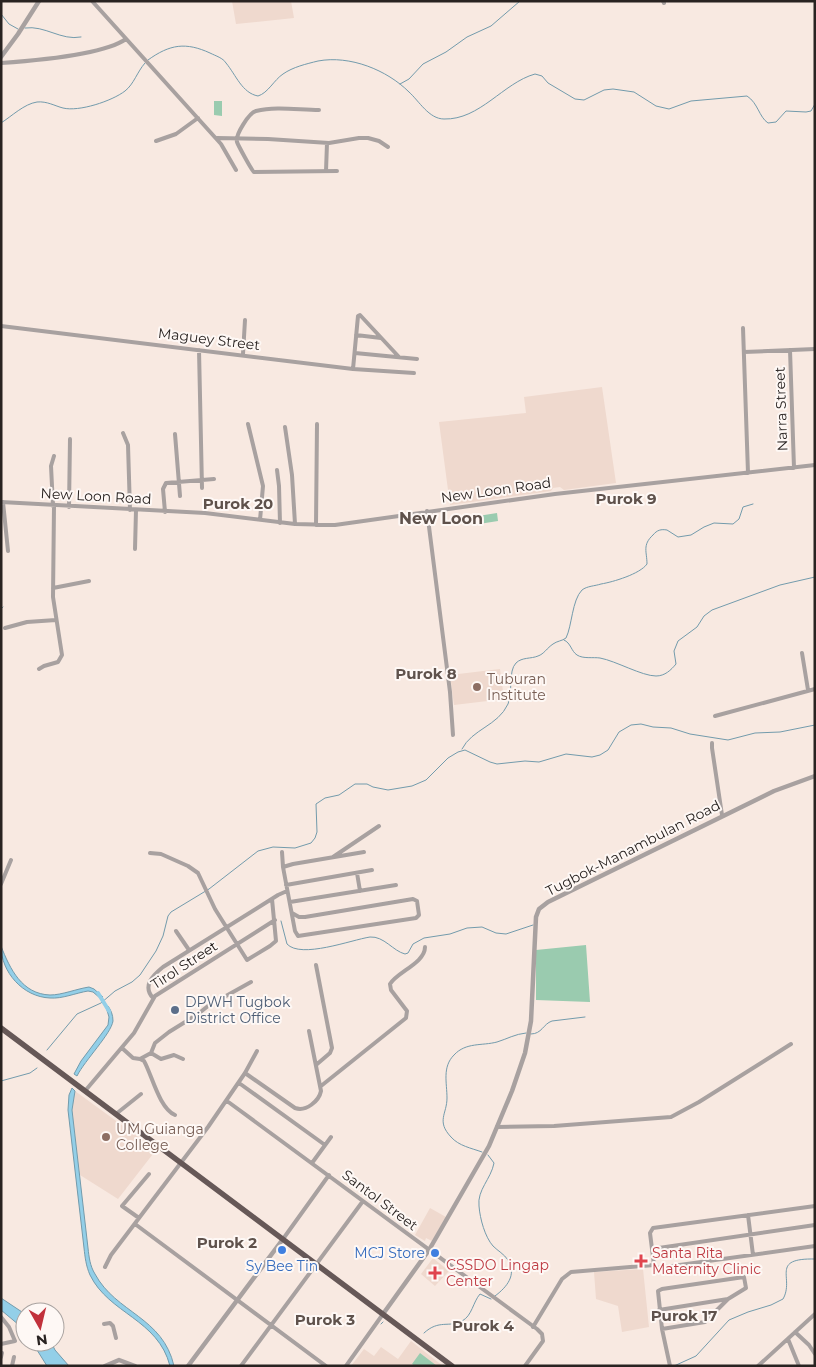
<svg xmlns="http://www.w3.org/2000/svg" width="816" height="1367" font-family="Montserrat,sans-serif">
<rect width="100%" height="100%" fill="#f8e9e1"/>
<path fill="#efd9ce" d="M232,1H291L294,18L236,24Z
M602,387L616,483L564,490L560,487L553,488L551,491L450,505L439,422L526,413L524,397Z
M500,669L504,699L454,705L450,675Z
M75,1091L156,1150L118,1199L80,1175L72,1110Z
M430,1208L446,1217L432,1241L426,1238L425,1241L415,1235Z
M433,1258L449,1271L435,1286L421,1274Z
M643,1269L649,1327L622,1332L618,1306L596,1299L594,1272Z
M411,1341L443,1366H351L364,1349L374,1356L381,1347L398,1359Z"/>
<path fill="#9acbaf" d="M214,101H222V116L214,115Z
M497,513L498,521L479,524L478,516Z
M586,945L590,1002L536,1000V950Z
M420,1353L437,1366H415L412,1364Z"/>
<path fill="#93cfe8" stroke="#739bac" d="M1,946C10,969 22,994 50,995C62,995 76,989 89,987L94,989L103,997L100,998L93,992L88,991C76,993 62,999 50,998C23,997 1,972 1,946Z
M108,1006C111,1010 113,1015 113,1021C111,1034 85,1060 77,1076L74,1074L81,1061L108,1025L109,1017L106,1007Z
M72,1088L75,1091L72,1110L88,1248C89,1257 90,1266 95,1274C116,1313 163,1317 174,1366H170C158,1319 109,1314 90,1275C86,1266 85,1257 84,1248L68,1110L69,1095Z
M1,1298L25,1314V1330L1,1310Z
M32,1342H51L55,1350L69,1366H47Z"/>
<g fill="none" stroke-linecap="round" stroke-linejoin="round">
<path stroke="#739bac" stroke-width="1" d="M1,14L9,24L18,29
M25,28C45,25 61,41 81,37
M148,60C170,44 186,42 210,53C216,56 223,58 226,63C236,75 242,93 258,96C268,93 274,80 283,74C293,67 306,64 318,61C350,55 387,70 409,92C419,101 429,119 444,119C480,120 503,83 535,74L542,76L548,83L575,99L584,100L604,90L613,89L634,92L656,106L669,109L691,101L747,96C758,103 759,117 768,123L776,122L786,111L806,112L811,111L815,104
M400,84L409,79L423,64L446,52L467,37L491,26L520,1
M1,123C12,116 24,104 37,102C47,101 55,106 63,108C79,112 112,101 125,91C134,84 137,72 145,63
M1,609L3,607
M564,640C571,643 571,651 577,655C583,659 593,657 600,658C616,661 642,676 656,676C665,676 671,670 676,664L674,651L678,641L697,627L704,616L712,610L780,585L815,577
M462,749C472,729 498,726 508,704C513,692 508,671 516,663C522,657 531,659 538,656C544,654 547,648 553,644C557,641 562,641 566,638C572,626 572,600 582,590C587,586 595,586 601,584C613,582 640,574 647,564C647,552 642,545 653,535C657,530 661,529 667,530L678,537L691,535L704,527L714,523L733,524L739,519L743,507L753,504
M281,921L287,944C301,959 351,940 370,937C384,936 393,951 405,954L408,953L413,944L424,938L450,934L467,928L482,927L496,933L506,934L533,925
M531,1034C542,1034 543,1024 552,1021L585,1017
M47,1050L77,1014L101,1003L115,991L132,982L140,975L156,951L163,936L168,916L171,912L209,889L258,851L273,847L295,848L311,843L315,838L317,832L316,804L325,798L339,795L355,784H367L373,787L388,790L412,786L426,780L448,758L458,752L465,750L490,762L497,764L525,761L539,762L566,754L592,757L600,755L608,750L619,732L631,725L641,724L653,727L671,728L690,734L728,740L755,733L780,732L815,725
M1,1081L30,1073L37,1068
M482,1152C471,1148 459,1146 451,1137C436,1121 447,1114 447,1098C447,1083 442,1067 454,1055C466,1042 482,1046 497,1042C507,1039 515,1034 526,1033
M488,1155L494,1163C491,1179 477,1190 479,1206C480,1219 485,1237 493,1246C498,1251 504,1254 508,1260C517,1275 507,1287 495,1296
M381,1324L383,1322
M424,1333C439,1319 449,1328 462,1321C472,1316 473,1302 480,1294L491,1299
M674,1366L696,1356L729,1320L748,1312L771,1305L783,1299C795,1278 769,1258 815,1259"/>
<path stroke="#93cfe8" stroke-width="4" d="M98,993L109,1011"/>
<path stroke="#a8a1a0" stroke-width="4" d="M92,1L221,144L236,170
M663,1L664,3
M1,63C30,61 103,55 126,39
M319,110C299,110 276,106 256,111C249,113 235,135 237,142C238,145 252,171 254,172L337,171
M217,138L268,139L329,143L359,138H368L379,141L388,147
M156,141L176,134L198,118
M326,171L327,143
M1,326L353,369L414,373
M743,328L748,473
M356,335L381,338
M199,350L202,488
M790,350L794,468
M744,352L815,349
M355,353L417,359
M243,354L245,320
M353,369L358,316L360,315L399,357
M248,424L263,486L260,520
M285,427L292,475L295,524
M123,433L128,445L130,510
M175,434L180,496
M277,470L279,486L280,523
M1,502L205,513L295,524L335,525L555,494L815,465
M3,502L8,551
M53,506L51,466L54,456
M69,507L70,439
M427,511L450,692L453,735
M165,512L163,489L166,483L214,479
M316,525L317,424
M135,549L136,510
M53,588L89,581
M5,628L27,622L56,620
M802,653L808,690
M39,669L44,666L58,662L62,655L53,597L54,506
M715,716L815,689
M712,743V748L722,815
M282,852L283,867L295,931L298,936L416,918L419,915L417,901L413,899L305,917H299L292,913
M150,853L161,854L188,866L198,873L215,909L247,960L270,946L276,941L272,899
M333,857L379,826
M283,867L293,864L364,852
M357,873L360,891
M1,884L11,860
M286,885L372,870
M290,902L396,885
M176,931L189,950
M153,998C142,986 153,975 163,967L278,895L287,891
M122,1048L133,1058L140,1059L144,1061C152,1075 159,1108 175,1115
M151,1053L161,1059L174,1055L183,1059
M140,1059L151,1053L155,1043L169,1032L198,1014L208,1006L251,982
M316,1065L330,1053L332,1048L316,965
M245,1073L295,1108C306,1112 319,1101 321,1091L309,1031
M239,1083L325,1145
M321,1086L406,1018L407,1011L391,990L390,984C397,972 425,963 425,947
M85,1091L134,1033L155,996L275,920
M227,1101L537,1329L542,1334L543,1341L525,1366
M116,1114L141,1094
M497,1127L554,1126L671,1117L699,1102L791,1044
M312,1163L331,1137
M748,1215L753,1255
M139,1218L122,1206L149,1174
M135,1224L326,1366
M283,1239L329,1175
M652,1249L815,1225
M654,1265L650,1233L653,1228L815,1206
M105,1267L111,1255L208,1127L245,1073L257,1051
M659,1310L728,1299
M1,1317L9,1327L15,1341L1,1344
M104,1324L110,1323L113,1326L116,1338
M533,1327L562,1279L571,1272L654,1265L658,1268L815,1246
M662,1329L705,1322L728,1299L746,1288L744,1277L662,1289L658,1291L662,1329L670,1366
M795,1332L809,1345L815,1354
M788,1339L799,1366
M1,1357L2,1353
M12,1366L14,1357
M241,1366L363,1201
M346,1366L383,1314
M758,1366L815,1314"/>
<path stroke="#a8a1a0" stroke-width="4.5" d="M1,57L18,34L39,1
M383,1314L429,1250L489,1146L512,1091L525,1053L531,1021L536,917L539,909L548,902L774,791L815,776
M105,1366L119,1360L135,1366
M188,1366L283,1239"/>
<path stroke="#665857" stroke-width="5.5" d="M1,1028L452,1366"/>
</g>
<g fill="#8d6e63" stroke="#fef8f5" stroke-width="2">
<circle cx="477" cy="687" r="5"/>
<circle cx="106" cy="1137" r="5"/>
</g>
<circle fill="#5c6f8a" stroke="#fef8f5" stroke-width="2" cx="175" cy="1010" r="5"/>
<g fill="#3f7fe0" stroke="#fef8f5" stroke-width="2">
<circle cx="282" cy="1250" r="5"/>
<circle cx="435" cy="1253" r="5"/>
</g>
<g fill="#e0444e" stroke="#fef8f5" stroke-width="2">
<path d="M638.5 1253.5h5v5h5v5h-5v5h-5v-5h-5v-5h5z"/>
<path d="M432.5 1265.5h5v5h5v5h-5v5h-5v-5h-5v-5h5z"/>
</g>
<g text-anchor="middle" stroke-width="4" stroke-linejoin="round" paint-order="stroke">
<g font-size="14" fill="#292321" stroke="#fef8f5">
<text transform="translate(209 339) rotate(7)" y="5">Maguey Street</text>
<text transform="translate(781 409) rotate(-92)" y="5">Narra Street</text>
<text transform="translate(496 490) rotate(-8)" y="5">New Loon Road</text>
<text transform="translate(96 496) rotate(3)" y="5">New Loon Road</text>
<text transform="translate(633 848) rotate(-27)" y="5">Tugbok-Manambulan Road</text>
<text transform="translate(184 965) rotate(-33)" y="5">Tirol Street</text>
<text transform="translate(380 1200) rotate(37)" y="5">Santol Street</text>
</g>
<g font-size="14" fill="#785e54" stroke="#fef8f5" text-anchor="start">
<text x="487" y="684">Tuburan<tspan x="487" dy="16">Institute</tspan></text>
<text x="116" y="1134">UM Guianga<tspan x="116" dy="16">College</tspan></text>
</g>
<g font-size="14" fill="#4e5e75" stroke="#fef8f5" text-anchor="start">
<text x="185" y="1007">DPWH Tugbok<tspan x="185" dy="16">District Office</tspan></text>
</g>
<g font-size="14" fill="#366cbe" stroke="#fef8f5" text-anchor="end">
<text x="425" y="1258">MCJ Store</text>
<text x="282" y="1271" text-anchor="middle">Sy Bee Tin</text>
</g>
<g font-size="14" fill="#be3a42" stroke="#fef8f5" text-anchor="start">
<text x="652" y="1258">Santa Rita<tspan x="652" dy="16">Maternity Clinic</tspan></text>
<text x="446" y="1270">CSSDO Lingap<tspan x="446" dy="16">Center</tspan></text>
</g>
<g font-size="15" font-weight="bold" fill="#5f524c" stroke="#fef8f5">
<text x="626" y="504">Purok 9</text>
<text x="238" y="509">Purok 20</text>
<text x="426" y="679">Purok 8</text>
<text x="227" y="1248">Purok 2</text>
<text x="684" y="1321">Purok 17</text>
<text x="325" y="1325">Purok 3</text>
<text x="483" y="1331">Purok 4</text>
</g>
<g font-size="16" font-weight="bold" fill="#5f524c" stroke="#fef8f5">
<text x="441" y="524">New Loon</text>
</g>
</g>
<rect width="816" height="1367" fill="none" stroke="#292321" stroke-width="5"/>
<g transform="translate(40 1327) rotate(172)"><circle r="24" fill="#fef8f5" stroke="#a9a3a0"/>
<path d="M0-4L9 19L0 12L-9 19Z" fill="#c1313b"/>
<text y="-8" font-size="14" font-weight="bold" text-anchor="middle" fill="#292321">N</text>
</g>
</svg>
